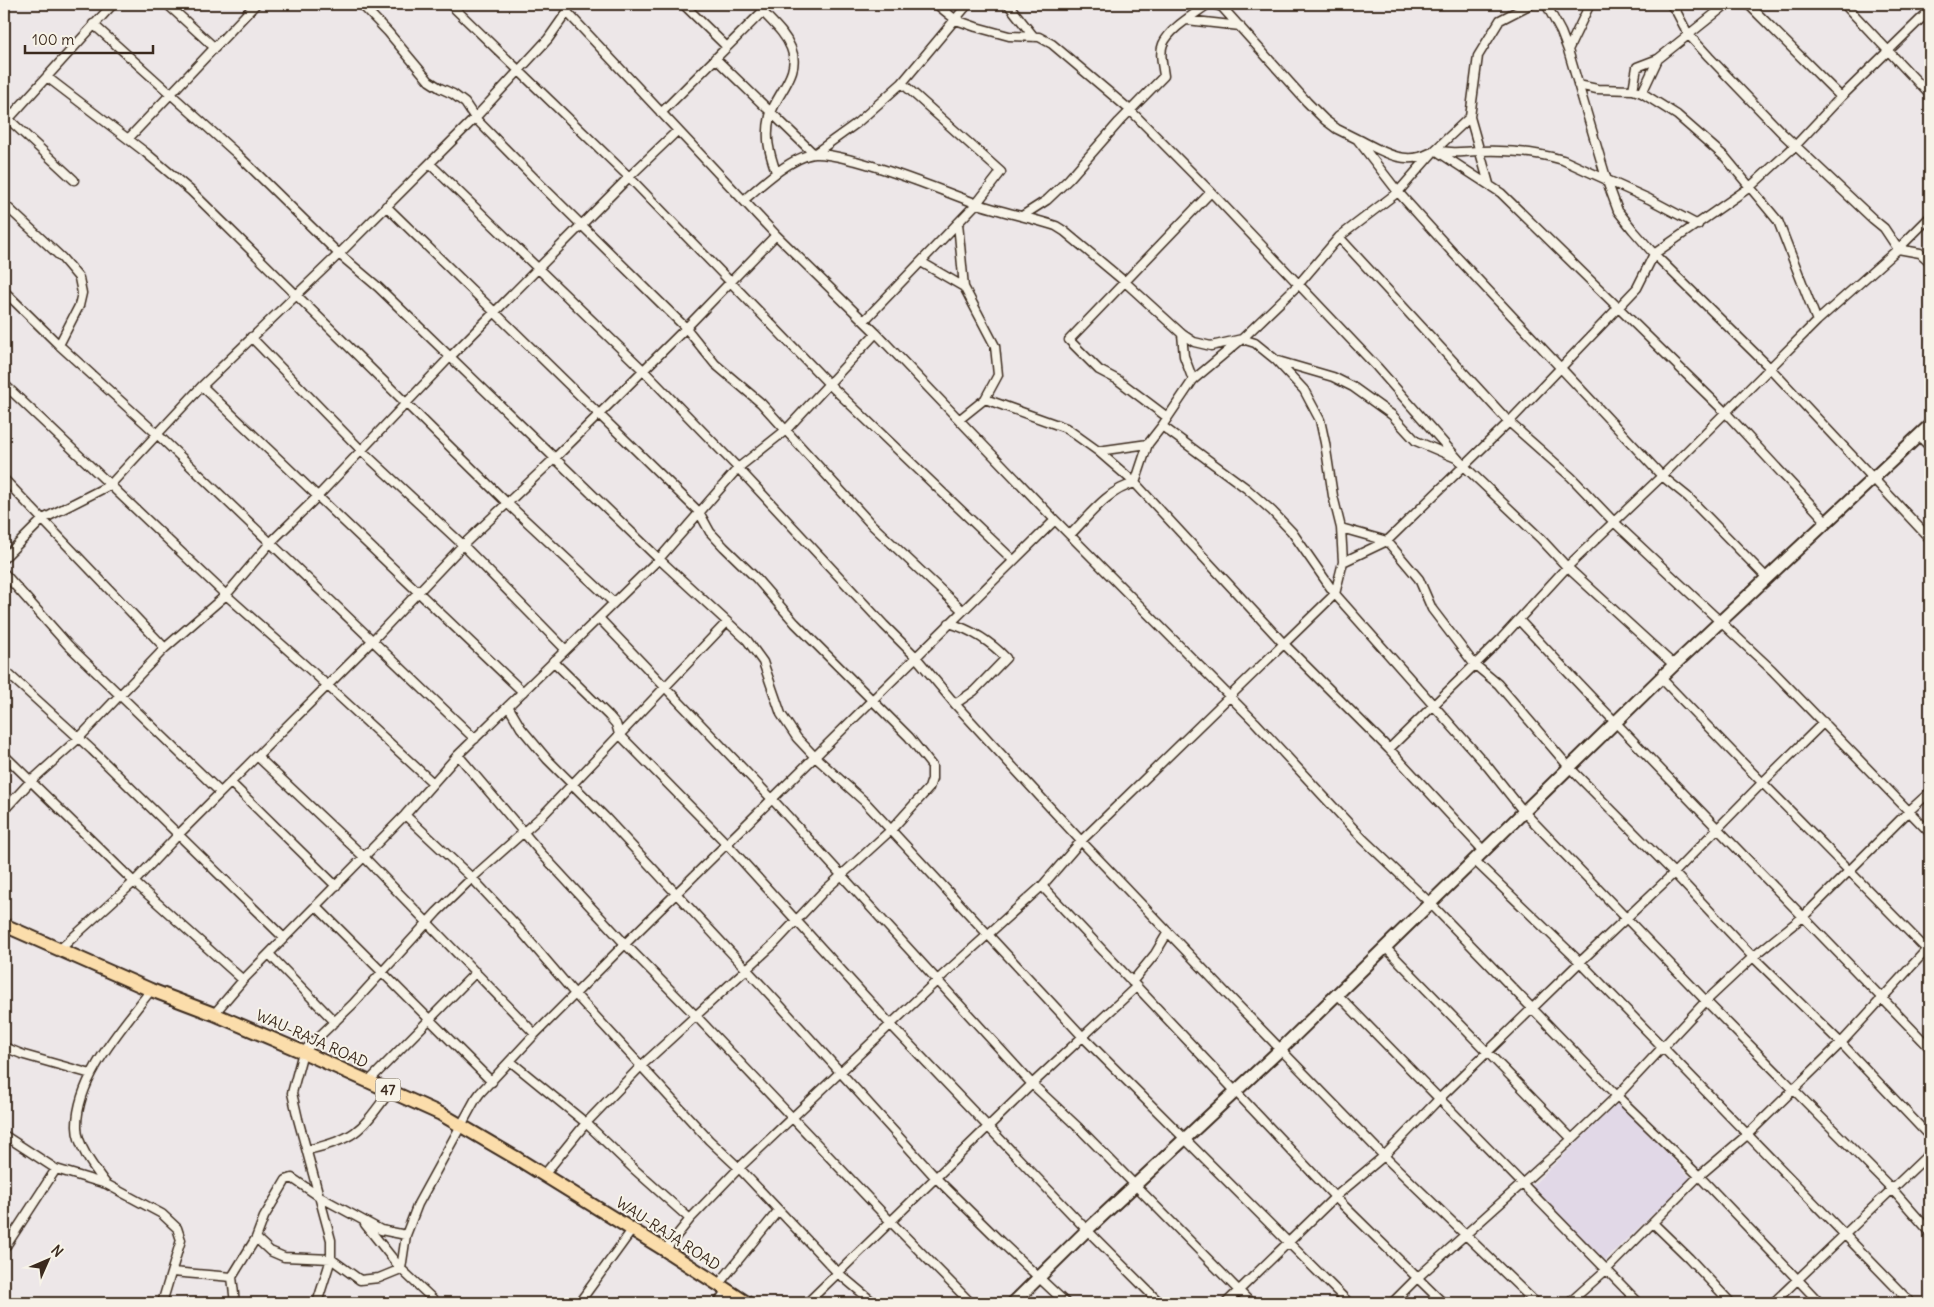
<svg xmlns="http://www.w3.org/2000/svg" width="1934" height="1307" font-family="Delius,sans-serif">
<rect width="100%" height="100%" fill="#ede7e8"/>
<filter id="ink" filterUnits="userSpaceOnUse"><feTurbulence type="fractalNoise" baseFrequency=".02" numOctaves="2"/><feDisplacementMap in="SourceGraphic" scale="10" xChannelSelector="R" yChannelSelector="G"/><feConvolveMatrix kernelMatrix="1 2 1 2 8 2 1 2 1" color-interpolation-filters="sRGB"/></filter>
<g filter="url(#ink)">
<path fill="#e1d8e7" d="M1618,1103L1691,1178L1605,1260L1532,1186Z"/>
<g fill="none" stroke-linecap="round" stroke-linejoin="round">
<g stroke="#3b2a1e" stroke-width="11">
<path id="street" d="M167,4L215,48
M361,4L388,32L429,81L440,88L453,94L465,103L475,118L542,186L686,328L715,364L761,403L871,524L962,610
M450,4L629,177L829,384L1013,560
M683,4L726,46
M932,4H936L956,20L976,27L1009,36L1039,37L1052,44L1130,110L1211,192L1377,367L1464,466L1540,538L1567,567L1674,665
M1008,4L1034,37
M1213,4L1222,7L1307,102L1325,120L1337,129L1357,139L1398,192L1454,254L1662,476L1688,497L1767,578
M1531,4L1500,20L1478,56L1470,117L1435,150L1398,192L1339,237L1298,285L1242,339L1193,380L1162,426L1246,488L1272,511L1292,532L1335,594L1488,767L1523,811L1706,1001L1892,1189L1930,1232
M1546,4L1561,32L1568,50
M1590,4L1568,50L1607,181L1618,211L1633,230L1654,254L1770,368L1930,539
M1670,4L1676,11L1688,34L1709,57L1783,134L1873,219L1884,228L1898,249L1920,253L1930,262
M1748,4L1841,97
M1844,4L1930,95
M762,11C773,23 785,33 791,48C802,74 776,93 770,116C765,137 769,152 776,172
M567,12L776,235L876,333L1055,520L1255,722L1363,839L1430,903L1617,1096L1699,1176L1820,1303
M1187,20L1240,26
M93,24L236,153L339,254L378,287L659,559L747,640L763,662L781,714L797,738L814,756L865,802L1083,1037L1349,1303
M715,58L814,154L857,123L902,83
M47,77L145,152L191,191L507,503L613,602
M1578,85L1597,89L1633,90L1642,93L1677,115L1725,157L1778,221L1817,321
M1633,90L1637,67L1658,59L1727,4
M1642,93L1658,59
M661,113L770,4
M4,115L74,180
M1470,117L1489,184
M4,124L113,4
M128,139L256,4
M1360,140C1383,152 1405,166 1430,153
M1435,150L1501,193L1726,413L1827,522
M1441,151C1455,154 1466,151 1480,151C1509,150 1536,152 1563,160L1649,199L1698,225
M430,164L643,370L738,468L884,625L915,656L955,704L1081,841L1227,994L1384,1156L1536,1303
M744,200C761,185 791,157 814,154C827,153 843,158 856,161C897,172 935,188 975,203C1001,212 1029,217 1056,226L1064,231L1125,282L1182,334L1194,342L1211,346L1242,339L1255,343L1276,360L1304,390L1320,420L1325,443L1333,496L1341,528L1343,562
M4,204L62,258L79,278L82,293L79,306L59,345
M386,206L699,512L710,532L724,547L756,578L795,623L909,737L932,766V779L929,788L891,830L822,893L775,943L641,1066L586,1123L544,1175
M1022,216L1047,200L1069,179L1119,122L1164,76C1163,67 1159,53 1163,44C1171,27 1194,15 1208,4
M958,223L964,287L995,346L998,375L985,399L960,419
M1339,237L1509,422L1571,477L1614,522L1772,670L1930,833
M921,262L964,287
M4,291L59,345L157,434L475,739
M864,321L977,203L1001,172L902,83L968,4
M1182,334L1184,356L1193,380
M251,337L361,450L463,545L565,649
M1278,361L1333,377L1353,387L1392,415L1416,441L1456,458
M4,384L226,595L316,675L433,783
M202,386L523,692
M985,399L1066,428L1098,451L1135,483L1283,643L1389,749L1483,850
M1167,417L1118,380L1099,370L1069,340L1211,192
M1919,436L1930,447
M1098,451L1148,444
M4,479L165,648
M1135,483L1148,444L1162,426
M1341,528L1387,541L1419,579L1432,609L1474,664L1498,684L1569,767L1674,873L1753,957L1841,1043L1930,1137
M1070,535C1089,516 1107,490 1135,483
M4,558L43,519L110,485L202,386L339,254L475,118L548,39L567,12L569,4
M4,573L68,645L220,792
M599,618L772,799L1032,1084L1082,1131L1251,1303
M1519,620C1653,765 1793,905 1930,1048
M949,623C972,630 990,641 1006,658L974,691L955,704
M553,661L609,716L616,724L619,734L726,843L891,1025L972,1110L1087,1230L1160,1303
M4,670L92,750L284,938
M1661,678L1744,764L1930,953
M508,706L521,728L547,759L605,817L776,1001L936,1178L1001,1242L1066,1303
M1389,749L1500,640L1567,567L1662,476L1817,321L1898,249L1930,217
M4,755L134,882L243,980
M458,755L541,853L625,944L696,1016L891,1222L971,1303
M257,756L364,857L535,1034
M230,782L336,886
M4,810L30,782L79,738L165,648L226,595L270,543L318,496L450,357L629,177L677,131
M405,815L472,878L516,925L575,994L709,1140L739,1168L837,1272L874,1303
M1474,860L1580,962L1911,1303
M1042,886L1335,1197L1443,1303
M316,906L492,1082
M1385,947L1572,1139
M59,950L134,882L179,834L372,641L463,545L555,458L686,328L776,235
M269,954L335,1022
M1132,982L1155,954L1168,932
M1337,994L1639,1303
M214,1014L243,980L405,815L458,755L659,559L738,468L786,430L876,333
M4,1047L24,1055L91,1074
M510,1061L586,1123L634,1169L690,1219
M368,1082L476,972
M4,1135L56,1169L106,1184L162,1214L177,1228L181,1240L162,1303
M307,1150C357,1139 361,1130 390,1091
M106,1184C95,1169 77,1146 77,1127C76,1078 123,1027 151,990
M1653,1223L1689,1258L1731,1303
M365,1224L401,1269L437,1303
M256,1238L270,1251L284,1257L331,1259L360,1280L379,1278L401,1269L406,1235L418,1204L475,1100L480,1093L535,1034L625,944L1055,520
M4,1249L56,1169
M665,1250L690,1219L739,1168L944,974L1042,886L1081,841L1335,594L1343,562L1387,541L1509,422L1637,288L1654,254L1750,187L1796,145L1841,97L1930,10
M172,1272L232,1277
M718,1285L778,1211
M235,1303L232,1277L256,1238L264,1217L286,1180L292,1178L320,1197L381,1230L406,1235
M317,1303L331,1259V1240L298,1119L292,1093L303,1052L353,1004L437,912L472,878L544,814L727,622
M579,1303L632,1230
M718,1303L726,1291
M807,1303L1032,1084L1136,987
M1226,1303L1335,1197L1384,1156L1439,1099L1580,962L1674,873L1762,783L1824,722
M1392,1303L1417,1278L1572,1139L1617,1096L1706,1001L1753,957L1804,916L1909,811L1930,792
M1569,1303L1607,1269L1699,1176L1747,1135L1841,1043L1930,946
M1773,1303L1930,1153"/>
</g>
<g stroke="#3b2a1e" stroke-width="15">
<path id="secondary" d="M1013,1303L1087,1230L1281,1049L1674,665L1930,425"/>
</g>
<g stroke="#3b2a1e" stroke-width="16">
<path id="primary" d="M4,925L151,990L214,1014L303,1052L441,1114L518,1159L665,1250L747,1303"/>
</g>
<use href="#street" stroke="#f7f3e8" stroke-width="8"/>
<use href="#secondary" stroke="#f7f3e8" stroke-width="11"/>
<use href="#primary" stroke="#fbddab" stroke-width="12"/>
</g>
</g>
<g text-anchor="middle" stroke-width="4" stroke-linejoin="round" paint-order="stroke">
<rect fill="#f7f3e8" stroke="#73665b" stroke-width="1" x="375.5" y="1078.5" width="25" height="23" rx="4"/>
<g font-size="14" font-weight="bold" fill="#3b2a1e">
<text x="388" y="1095">47</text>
</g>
<g font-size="15" fill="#3b2a1e" stroke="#f7f3e8">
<text transform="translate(312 1039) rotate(24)" y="5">WAU-RAJA ROAD</text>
<text transform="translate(668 1234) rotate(33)" y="5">WAU-RAJA ROAD</text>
</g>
</g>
<rect width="1934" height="1307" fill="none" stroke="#f7f3e8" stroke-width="20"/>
<rect x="10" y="10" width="1914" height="1287" fill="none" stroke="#3b2a1e" stroke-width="2" filter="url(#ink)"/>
<g transform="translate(48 1260) rotate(45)" stroke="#f7f3e8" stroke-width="4" paint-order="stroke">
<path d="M0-4L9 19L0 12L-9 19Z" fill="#3b2a1e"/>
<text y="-8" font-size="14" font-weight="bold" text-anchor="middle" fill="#3b2a1e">N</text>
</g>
<path d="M25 45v8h128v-8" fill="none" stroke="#3b2a1e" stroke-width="2.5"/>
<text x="32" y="45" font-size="15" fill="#3b2a1e" stroke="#f7f3e8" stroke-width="4" paint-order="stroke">100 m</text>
</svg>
